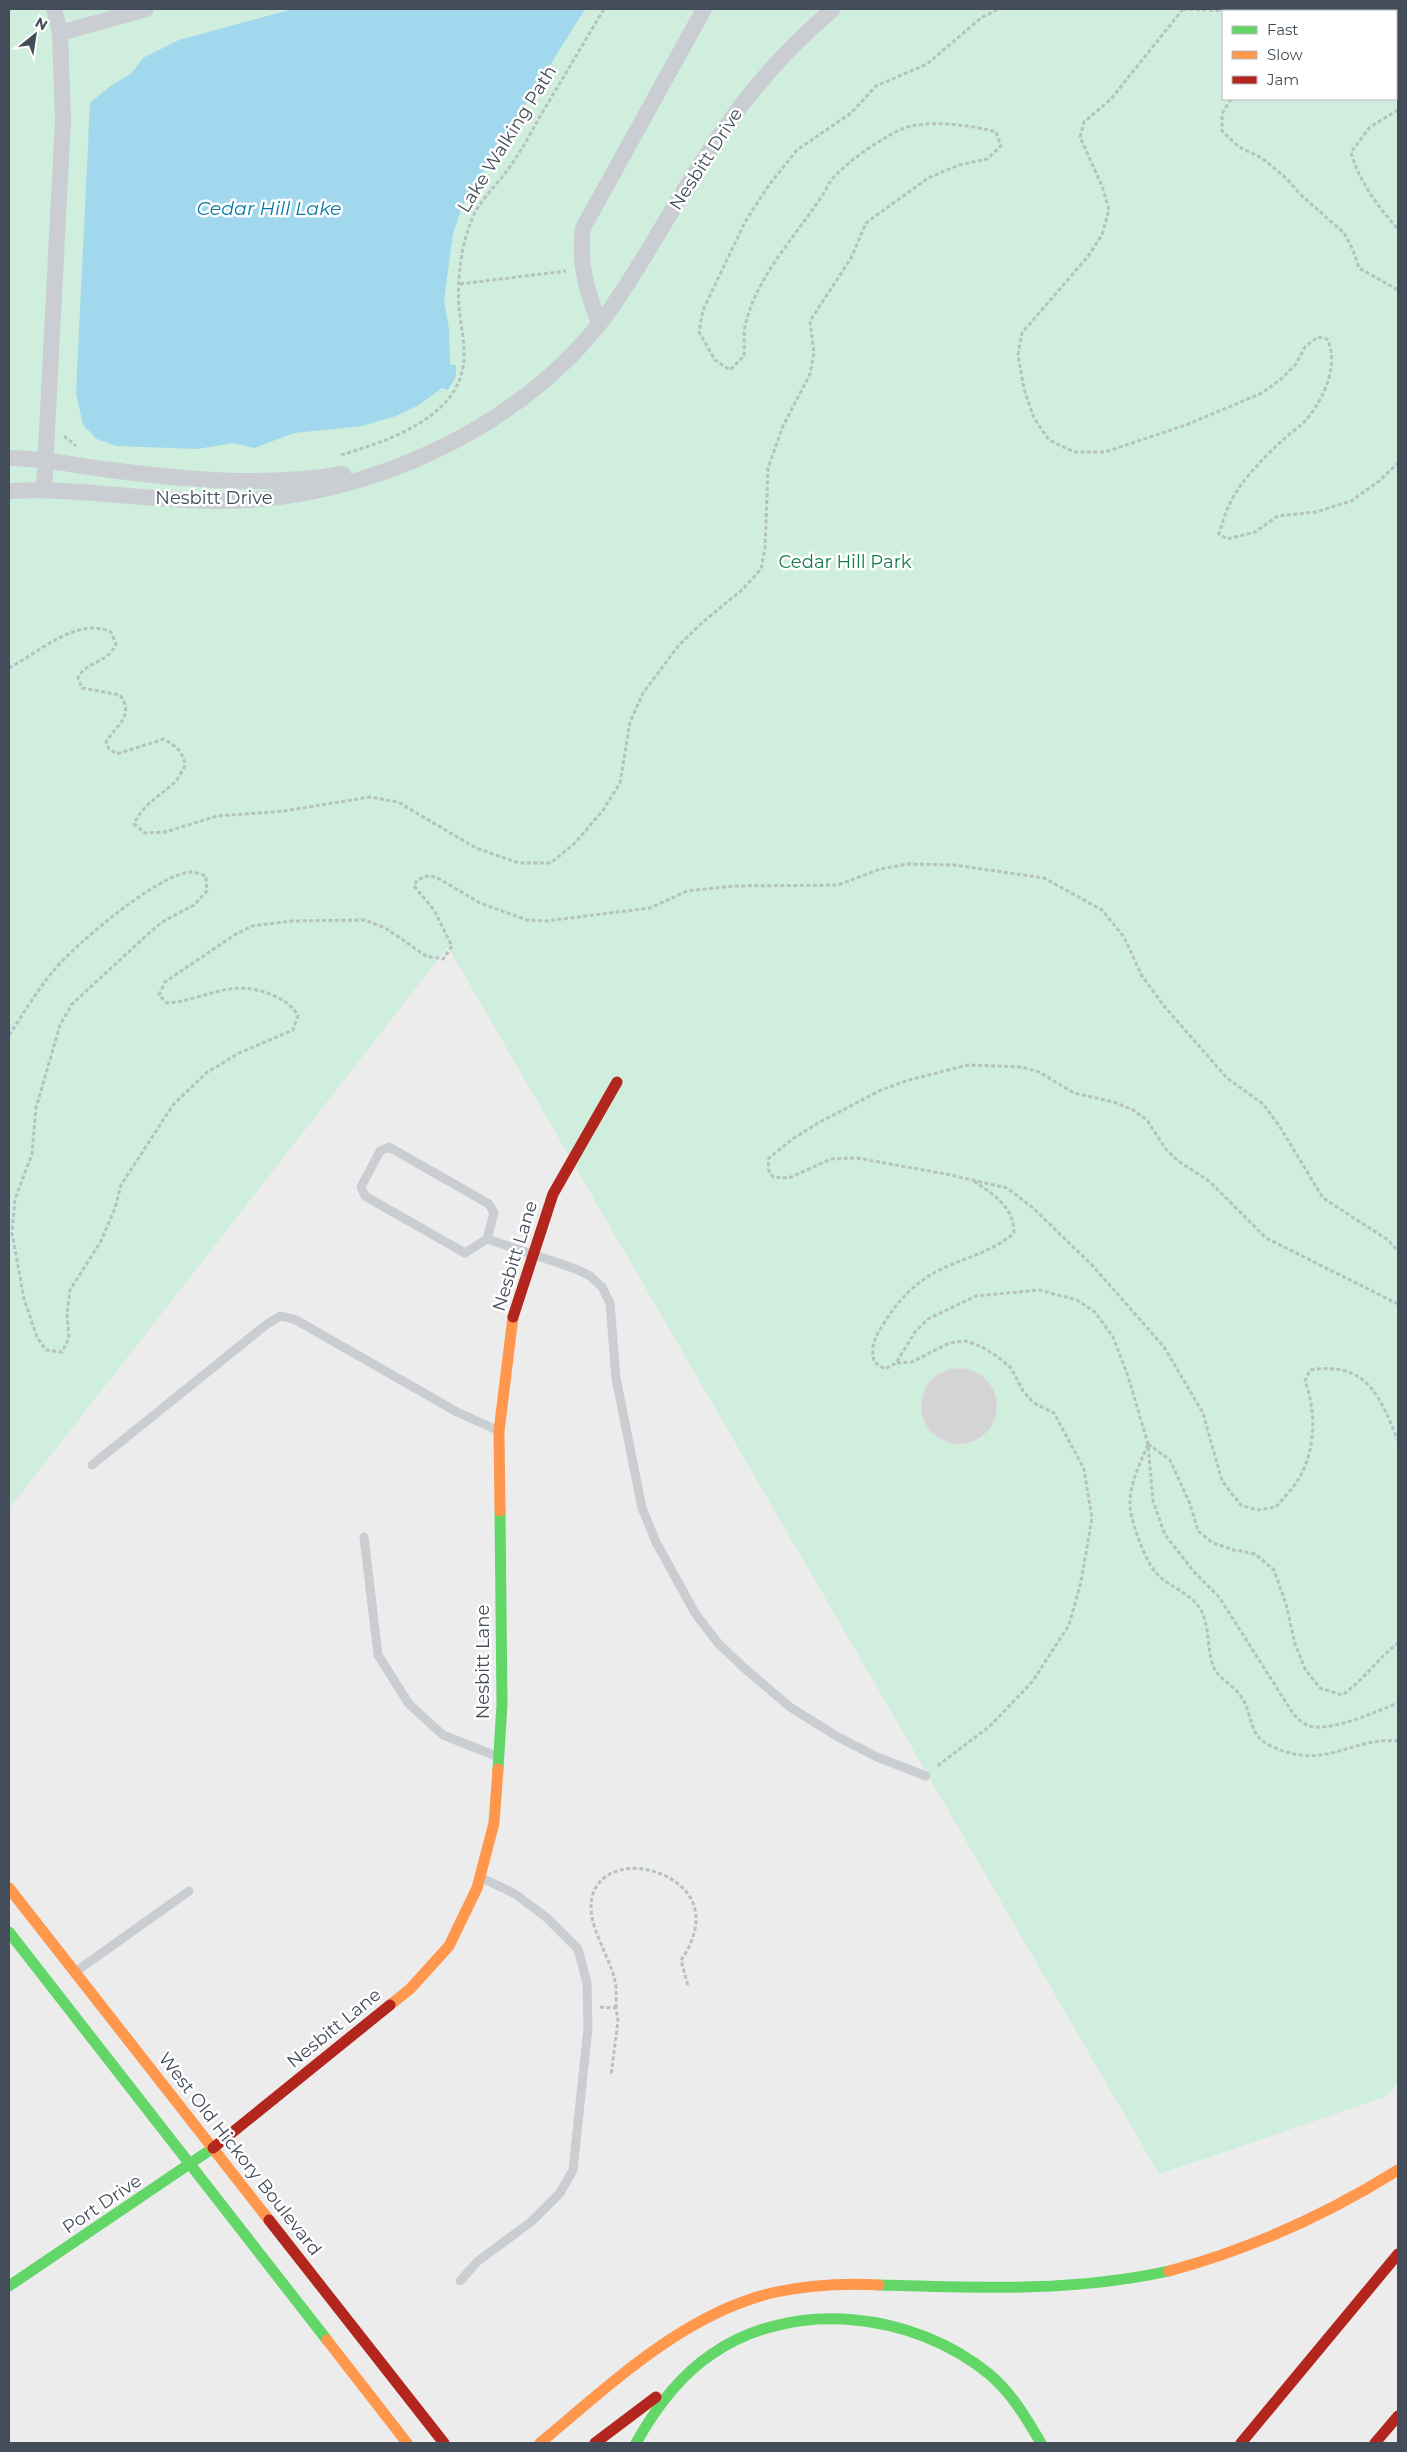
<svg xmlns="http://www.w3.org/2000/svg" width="1407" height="2452" font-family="Montserrat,sans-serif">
<rect width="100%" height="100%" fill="#edecec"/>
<path fill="#cfeedd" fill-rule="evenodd" d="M9,9H1398V2083L1386,2097L1159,2174L448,947L9,1509ZM1223,11H1396V99H1223Z"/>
<path fill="#a2d8ed" d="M293,9H585L463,205L453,233L444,301L449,329L450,365H456V376L448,390L442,388L419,405L396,416L362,426L294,433L254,448L233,443L197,449L116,446L97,439L83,425L76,393L90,103L109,87L132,73L143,58L179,40Z"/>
<path fill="#d4d4d7" stroke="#dededf" d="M921 1406a38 38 0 1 1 76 0a38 38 0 1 1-76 0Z"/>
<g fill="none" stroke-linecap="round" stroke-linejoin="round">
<path stroke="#b6c2c0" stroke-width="3" stroke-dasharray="4 2.5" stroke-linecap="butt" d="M1183,9L1111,99L1084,122L1080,137L1102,186L1109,210L1102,235L1089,255L1022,333L1018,355L1024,389L1034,418L1049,440L1074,452H1105L1186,425L1262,393L1281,379L1296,364L1305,347L1318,337L1327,339C1340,363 1323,401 1306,420C1300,427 1290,433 1283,440C1268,453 1253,469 1241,485C1230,500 1224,516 1219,534L1227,539L1255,532L1278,516L1316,512L1351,501L1378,482L1398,463
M1183,9L1232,11
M1389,9L1392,11
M1396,14L1398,16
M1231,99L1222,114V131L1239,147L1262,158L1286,178L1301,195L1344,233L1353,250L1359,268L1398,290
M1398,110L1370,127L1351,152C1358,180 1379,208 1398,229
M460,284L566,271
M64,436L76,446
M341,455C388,441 461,417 464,359C465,341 460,323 459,306C457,280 461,248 470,224C478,200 498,185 511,165C523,149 532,130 542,113C563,78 583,44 604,9
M9,668C38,653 77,616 111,632L116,644C106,665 90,659 78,677L82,688L120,695C135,716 117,724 106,742L109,749L117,754L164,739C177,747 183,751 185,766C182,771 178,779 174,783C159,797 143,804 134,824L145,833L165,832L217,816L284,811L370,797L398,802L476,848L519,863H551L576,842L603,810L620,783L630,722L643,693L679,645L704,621L743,589L761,569L765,548L768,468L783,426L810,374L814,352L810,321L851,258L866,223L928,178L959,165L987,159L1001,146L996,132C972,125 925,119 902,129C883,137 848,161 834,177C829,182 826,190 822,196C795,237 756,277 745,326C743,335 745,347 744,356L730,370L715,360L699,332L703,310L745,222L769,185L797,150L851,113L876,86L927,64L981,18L998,9
M9,1035C24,1013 38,989 55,969C76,944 159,873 191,872C195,872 202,875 206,876L207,891L194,905L162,922L147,935L72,1004L60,1025L36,1108L32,1154L15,1199L12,1233L24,1299L37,1337L46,1350L62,1352L69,1338L67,1314L70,1290L101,1241L115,1208L121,1185L173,1105L206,1073L239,1053L293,1030L298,1015C290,1004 284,1000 272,995C231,977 206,1000 167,1003L159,995L165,982L236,934L252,926L292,921L365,920L387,929L426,956L443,959L452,946L434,910L414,886L417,880L427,876L436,877L480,903L527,920L546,921L650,908L687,891L733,886L838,885L880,869L908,864L954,865L1044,878L1102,910L1124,937L1142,976L1164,1006L1227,1078L1263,1104L1280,1127L1323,1198L1388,1240L1398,1251
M974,1181C993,1195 1014,1206 1014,1233C994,1251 967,1257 942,1269C919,1279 900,1298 886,1320C876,1336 870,1343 874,1362L885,1369L896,1363L915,1332L928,1319L976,1296L1039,1290L1077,1300L1095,1312L1113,1337L1128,1376L1148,1444L1153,1501L1165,1535L1195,1573L1219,1597L1294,1715C1300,1720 1305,1726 1314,1727C1338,1729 1375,1712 1398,1703
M1398,1304L1266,1238L1209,1181L1178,1161L1165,1148L1147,1120L1133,1110L1114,1102L1074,1093L1039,1072L1022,1067L968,1065L909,1080L881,1090L818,1123L794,1138L769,1158L768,1169L773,1177L789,1178L831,1159L857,1158L946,1174L1007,1188L1033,1208L1092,1265L1164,1347L1203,1413L1222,1481L1241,1505L1257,1510L1276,1507C1283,1499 1290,1491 1296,1483C1316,1454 1317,1412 1305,1381L1310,1370C1367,1361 1380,1396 1398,1441
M897,1363L912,1362L949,1343L966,1341L982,1347L998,1357L1011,1368L1023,1391L1034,1403L1054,1413L1084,1469L1092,1518L1081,1582L1069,1625L1032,1682L990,1726L936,1767
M1148,1444L1170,1460L1190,1504L1198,1531L1213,1543L1234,1550L1255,1554L1274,1570L1286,1604L1295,1644L1305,1669L1320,1688L1342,1695C1363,1681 1377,1659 1398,1643
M1148,1445C1138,1468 1125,1492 1132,1518C1136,1534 1147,1565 1159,1576C1173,1589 1193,1594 1202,1612C1210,1630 1207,1652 1214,1668C1220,1680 1235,1686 1242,1698C1254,1717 1247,1736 1273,1747C1326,1771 1350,1737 1398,1741
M600,2007L616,2008L618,2021L611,2075
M616,2008C616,1999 617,1989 615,1981C609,1952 576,1911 599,1883C623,1854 681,1872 693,1903C701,1922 692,1945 681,1960L688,1986"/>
<path stroke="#cacdd1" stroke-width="9" d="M487,1239L465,1253L365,1196L361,1187L380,1151L389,1147L489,1204L494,1213L487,1239L576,1269L590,1276L602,1287L610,1303L616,1378L642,1508L656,1542L695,1613L718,1643L743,1667L790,1707L838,1737L877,1757L926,1776
M92,1465L267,1324L281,1316L296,1320L457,1412L497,1430
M364,1537L378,1655L409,1704L443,1735L496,1756
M78,1970L189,1891
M460,2281L478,2261L531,2222L560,2193L573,2170L588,2028L587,1983L578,1949L546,1917L515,1894L480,1877"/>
<path stroke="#cacdd1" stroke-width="16" d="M60,33L146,9
M599,323C587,291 578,263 583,228L704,9
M9,458C43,458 77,466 111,470C187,480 268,487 343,474
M44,489L63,120L60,33L54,9
M9,491C78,487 147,501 217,501C364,502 532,426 616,301C655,244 686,181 727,125C757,82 792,44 832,10"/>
<path stroke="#63d668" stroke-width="11" d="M498,1769L502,1704L500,1511
M9,1932L327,2340
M879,2285C977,2288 1073,2292 1169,2271
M9,2286L213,2148
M636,2443C655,2409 679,2376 712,2354C793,2298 914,2312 989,2374C1012,2393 1026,2418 1041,2443"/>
<path stroke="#ff974d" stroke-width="11" d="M500,1511L499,1431L513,1317
M9,1888L269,2220
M390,2005L410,1989L449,1946L477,1888L494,1823L498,1769
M1169,2271C1251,2249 1326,2215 1398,2170
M327,2340L407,2443
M540,2443C610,2385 685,2312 776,2292C810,2285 844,2283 879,2285"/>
<path stroke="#b3261e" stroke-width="11" d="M513,1317L553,1194L617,1082
M213,2148L390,2005
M269,2220L444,2443
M595,2443L656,2397
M1241,2443L1398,2254
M1375,2443L1398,2416"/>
</g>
<g text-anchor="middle" stroke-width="5" stroke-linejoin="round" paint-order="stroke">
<g font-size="18" fill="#434d59" stroke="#fff">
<text transform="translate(507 139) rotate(-58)" y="6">Lake Walking Path</text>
<text transform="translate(706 159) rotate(-57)" y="6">Nesbitt Drive</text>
<text x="214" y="504">Nesbitt Drive</text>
<text transform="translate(515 1256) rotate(-73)" y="6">Nesbitt Lane</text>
<text transform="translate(483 1662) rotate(-90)" y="6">Nesbitt Lane</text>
<text transform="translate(334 2028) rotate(-39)" y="6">Nesbitt Lane</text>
<text transform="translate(240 2154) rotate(52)" y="6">West Old Hickory Boulevard</text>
<text transform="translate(102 2204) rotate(-34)" y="6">Port Drive</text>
</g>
<g font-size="18" fill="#147b4e" stroke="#fff">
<text x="845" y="568">Cedar Hill Park</text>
</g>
<g font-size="19" font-style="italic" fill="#087aa7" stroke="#fff">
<text x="269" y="215">Cedar Hill Lake</text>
</g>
</g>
<rect width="1407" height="2452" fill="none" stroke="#434d59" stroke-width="20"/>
<rect x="1222" y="10" width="175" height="90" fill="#ffffff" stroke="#b4b8bd"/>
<rect x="1232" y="26" width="25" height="8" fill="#63d668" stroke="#b4b8bd"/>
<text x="1267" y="35" font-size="15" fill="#434d59">Fast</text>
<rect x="1232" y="51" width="25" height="8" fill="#ff974d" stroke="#b4b8bd"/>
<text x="1267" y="60" font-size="15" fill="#434d59">Slow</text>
<rect x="1232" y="76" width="25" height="8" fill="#b3261e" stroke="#b4b8bd"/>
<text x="1267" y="85" font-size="15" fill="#434d59">Jam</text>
<g transform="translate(35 35) rotate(30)" stroke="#ffffff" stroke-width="4" paint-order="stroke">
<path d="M0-4L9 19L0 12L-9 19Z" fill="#434d59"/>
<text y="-8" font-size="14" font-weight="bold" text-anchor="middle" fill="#434d59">N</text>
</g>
</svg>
